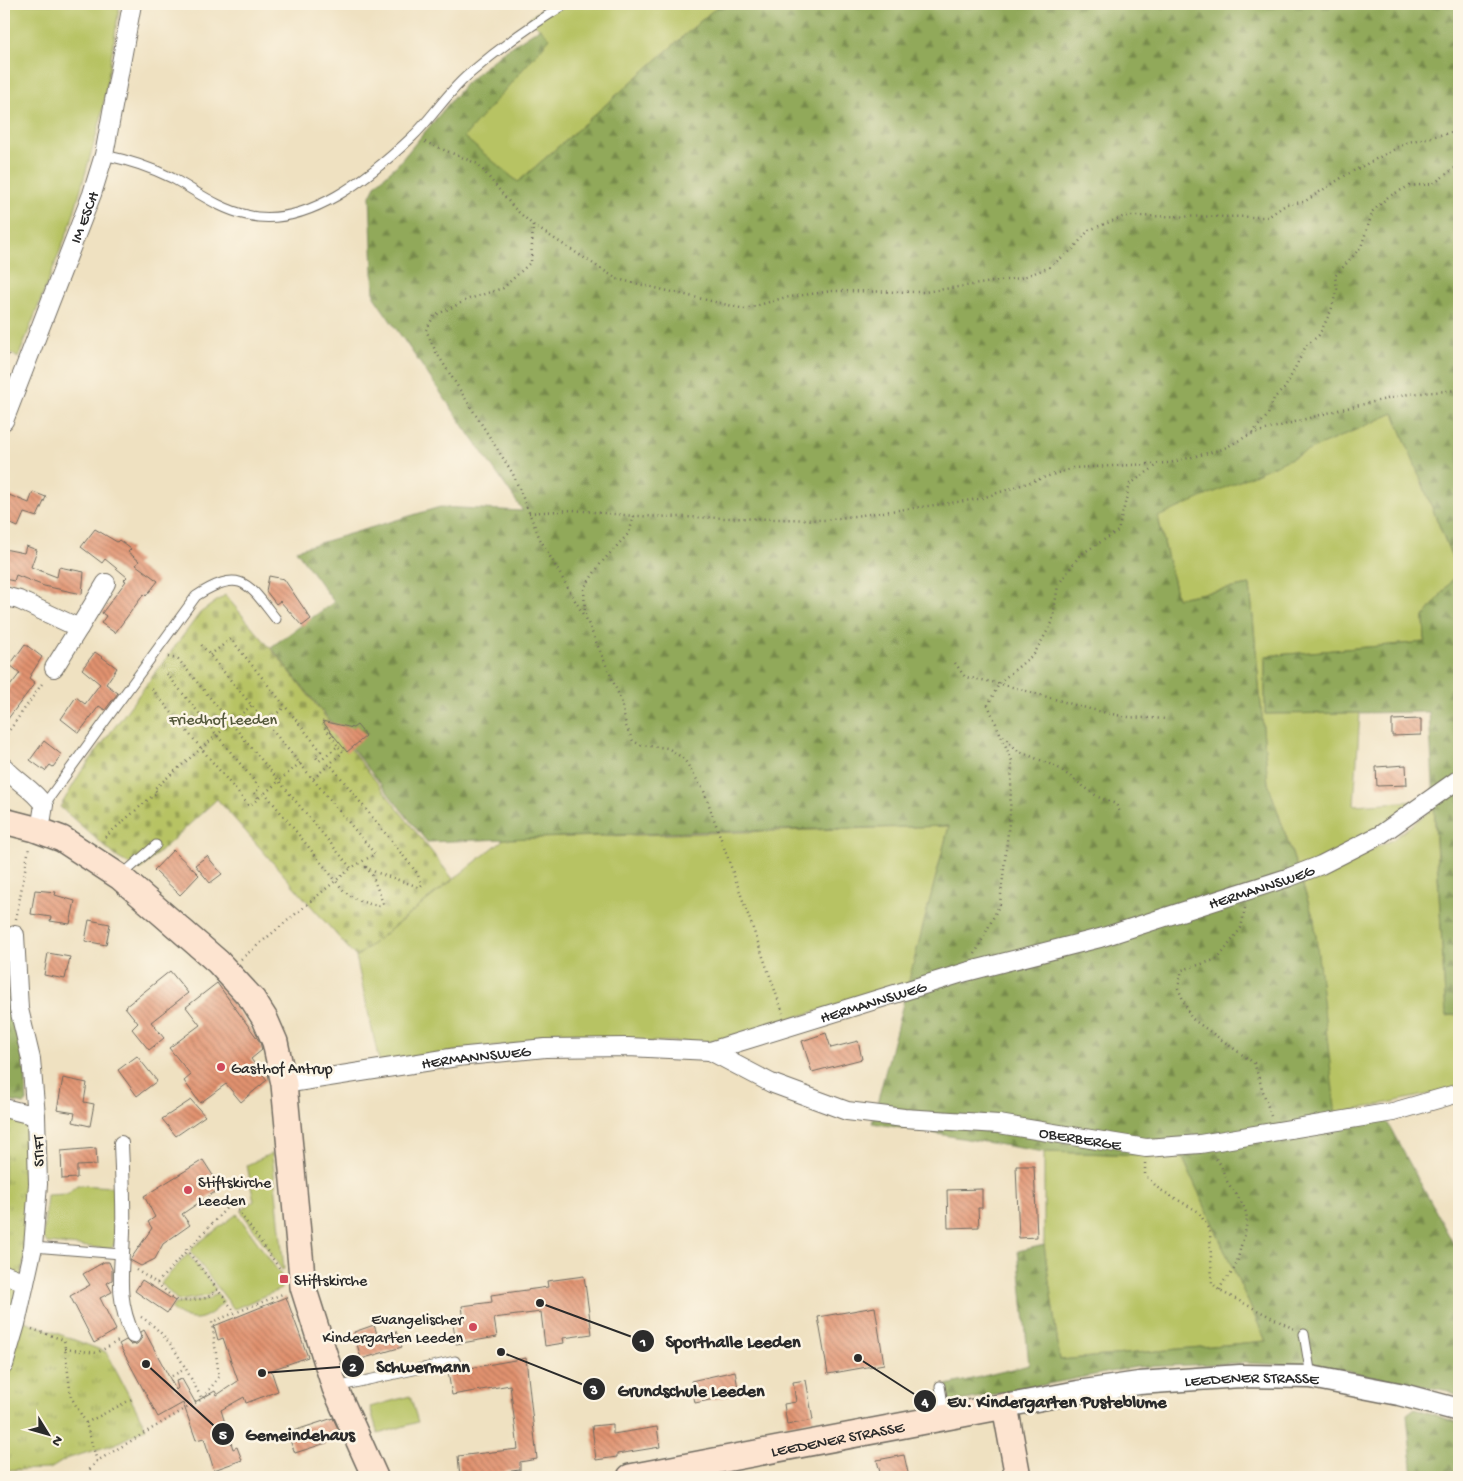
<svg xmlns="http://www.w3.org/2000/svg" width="1463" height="1481" font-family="'Gochi Hand',sans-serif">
<defs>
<pattern id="forest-firs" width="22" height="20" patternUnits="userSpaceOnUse" patternTransform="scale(1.25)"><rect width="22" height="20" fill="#91a95a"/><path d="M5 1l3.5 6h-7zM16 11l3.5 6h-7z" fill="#778a4b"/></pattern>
<pattern id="cemetery-stones" width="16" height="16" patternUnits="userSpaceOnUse" patternTransform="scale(1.25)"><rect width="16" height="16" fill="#b7c364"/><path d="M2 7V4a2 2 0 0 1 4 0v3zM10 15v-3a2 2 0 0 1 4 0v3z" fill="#959f53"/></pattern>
<pattern id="park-tufts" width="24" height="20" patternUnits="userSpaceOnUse" patternTransform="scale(1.25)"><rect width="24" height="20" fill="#b7c364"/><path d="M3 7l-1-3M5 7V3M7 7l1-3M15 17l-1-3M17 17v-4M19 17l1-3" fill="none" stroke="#959f53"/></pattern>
<pattern id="building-back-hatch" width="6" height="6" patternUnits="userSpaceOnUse" patternTransform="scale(1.25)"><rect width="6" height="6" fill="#e1926f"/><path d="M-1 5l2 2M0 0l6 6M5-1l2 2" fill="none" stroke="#b7775b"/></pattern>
</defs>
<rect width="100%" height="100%" fill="#fcf5e5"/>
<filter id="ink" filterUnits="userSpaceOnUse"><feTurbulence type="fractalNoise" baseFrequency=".02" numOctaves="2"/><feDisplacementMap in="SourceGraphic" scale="10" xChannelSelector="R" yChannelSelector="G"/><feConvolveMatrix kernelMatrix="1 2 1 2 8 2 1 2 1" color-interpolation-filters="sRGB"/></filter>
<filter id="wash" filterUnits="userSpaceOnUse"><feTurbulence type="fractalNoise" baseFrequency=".0096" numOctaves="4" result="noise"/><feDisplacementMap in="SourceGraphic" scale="20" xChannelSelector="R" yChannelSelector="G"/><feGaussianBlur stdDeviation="1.12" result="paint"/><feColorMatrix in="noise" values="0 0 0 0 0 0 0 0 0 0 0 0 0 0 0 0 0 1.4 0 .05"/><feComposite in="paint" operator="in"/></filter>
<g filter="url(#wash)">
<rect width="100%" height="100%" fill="#efe1c1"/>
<path fill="#b7c364" stroke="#717748" d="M4,4H120L101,119L71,223L18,358L4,348Z
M549,4H720L518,182L463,137L549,38L529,18Z
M1394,413L1458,572L1424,617L1425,642L1265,656V714L1360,713L1354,805L1417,801L1384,827L1298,871L1268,783L1250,585L1177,598L1158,516Z
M1434,808L1446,1016L1459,1014V1088L1335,1114L1314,919L1302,883L1392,840Z
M949,826L908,985L710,1042L541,1041L379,1061L356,957L504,839Z
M1044,1152L1182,1156L1266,1341L1060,1360L1044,1245Z
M272,1153L284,1269L282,1270L241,1211L254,1201L247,1165Z
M77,1185L115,1187L118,1195L117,1241L110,1249L47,1243L43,1237L47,1195L67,1194Z
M237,1214L283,1278L280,1280L281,1289L234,1309L191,1252L193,1247Z
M188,1254L216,1289L207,1296L178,1301L161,1283Z
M217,1293L224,1302C206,1320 193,1326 171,1309L175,1304L208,1299Z
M410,1396L418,1422L378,1434L370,1407Z"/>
<path fill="url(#forest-firs)" stroke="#5e6a42" d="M720,4H1459V1014L1446,1016L1429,712L1265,714V656L1425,642L1424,617L1458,572L1394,413L1158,517L1177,598L1250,585L1268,783L1314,919L1337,1126L1385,1118L1459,1254V1396L1449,1391L1324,1367L1245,1363L1136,1367L950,1403L947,1385L1029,1365L1018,1251L1044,1245L1060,1360L1266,1341L1182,1156L1044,1152L872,1123L949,826L690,832L427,842L271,647L334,602L296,550L440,507L523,511L374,297L370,196L376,184L398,164L466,83L501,53L540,28L550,38L464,137L518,182Z
M4,978L25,1068L27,1102L24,1104L4,1100Z
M1415,1408L1459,1423V1477H1413L1407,1414Z"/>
<path fill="url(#cemetery-stones)" stroke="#717748" d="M225,595L283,663L453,879L356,957L217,799L140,870L118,858L60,807L81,772L200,613Z"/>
<path fill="url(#park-tufts)" stroke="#717748" d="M4,1113L31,1120L33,1185L27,1247L12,1316L106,1352L146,1428L115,1444L66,1459L50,1469L4,1470Z"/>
<g id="blocks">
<path fill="url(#building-back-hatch)" d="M33,492L46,497L37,517L24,513L18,527L4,521V493L29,503Z
M95,529L117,542L119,540L131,549L128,552L139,561L136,565L158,581L146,596L144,594L115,633L101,623L106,616L102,613L126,581L124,580L127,577L105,559L102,563L81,547Z
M26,546L37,550L31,567L57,577L59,567L84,572L82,594L44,586L16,575L14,581L4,579V549L24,553Z
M269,576L284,579L311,619L302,626L280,601L276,604L266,591Z
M25,644L42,657L29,678L35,683L4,724V694L20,673L10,665Z
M95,652L117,668L106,684L118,693L105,710L99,706L79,733L61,719L76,697L85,704L100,684L82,669Z
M1421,719V735L1392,736V720Z
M322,721L353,728L357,725L366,736L347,752Z
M44,741L62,755L53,767L50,765L45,771L30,760Z
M1406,765L1407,785L1377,786L1376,767Z
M173,850L199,875L180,895L154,870Z
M207,856L222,874L210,883L195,865Z
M35,890L56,892L55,895L75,901L70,924L50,921L51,917L31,914Z
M89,920L110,924L106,945L85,941Z
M48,953L70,957L65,979L44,975Z
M170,971L188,993L151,1022L164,1038L149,1050L132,1029L138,1023L125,1007Z
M217,983L260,1042L262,1050L251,1059L267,1080L241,1102L226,1084L200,1103L184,1081L191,1075L169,1048L200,1025L186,1007Z
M826,1033L831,1048L858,1041L862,1059L812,1072L802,1041Z
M137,1056L157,1081L137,1096L118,1070Z
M63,1078L87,1083L84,1102L94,1104L90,1126L73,1122L75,1113L57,1110Z
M191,1100L205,1116L176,1136L162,1119Z
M96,1148L97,1165L77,1166V1178L62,1179L61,1151Z
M203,1160L221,1188L182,1214L190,1225L163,1244L155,1259L141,1266L130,1260L152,1228L148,1222L155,1217L144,1196Z
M1016,1166H1034L1037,1237L1019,1238Z
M982,1189V1208H978L979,1227L948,1228L947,1190Z
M104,1262H109L112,1269V1280L107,1283L112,1292L100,1298L116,1330L94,1343L70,1296L90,1285L83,1274Z
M584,1276L592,1334L563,1338L564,1343L545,1346L541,1312L494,1318L497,1337L456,1344L453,1323L464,1321L462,1306L492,1302L491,1295L548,1287L547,1281Z
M142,1280L175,1301L167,1313L135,1291Z
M286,1297L308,1357L271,1370L278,1391L246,1403L244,1397L221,1410L233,1449L237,1447L242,1460L214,1470L204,1438L196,1440L183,1403L158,1417L119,1344L126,1340L131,1345L137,1344L142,1338L141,1332L144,1330L176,1390L178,1388L176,1381L182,1379L195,1402L215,1391L217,1395L238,1381L223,1338L218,1340L214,1326Z
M875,1307L884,1364L828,1374L818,1317Z
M374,1325L378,1337L396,1331L402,1347L361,1359L354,1332Z
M526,1358L537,1459L520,1462V1470L460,1477L458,1456L518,1449L510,1385L452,1395L448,1372Z
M735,1371L739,1394L695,1403L691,1381Z
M806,1380L813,1420L787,1425L784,1404L796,1402L793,1382Z
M333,1418L342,1438L295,1453L287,1433Z
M613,1424V1434L657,1427L660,1447L617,1454V1457L596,1460L592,1426Z
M904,1455L909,1477H881L877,1460Z"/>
</g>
</g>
<g filter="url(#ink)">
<use href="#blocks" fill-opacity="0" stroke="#706b60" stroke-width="1"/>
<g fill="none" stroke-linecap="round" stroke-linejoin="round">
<g stroke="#706b60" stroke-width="11">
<path id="service" d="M104,155C128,160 150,167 172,178C196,191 219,209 247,215C306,230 372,175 412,137C432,118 447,93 468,75C499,48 531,25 566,4
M44,805L196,596C241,567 248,583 276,619
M121,876L156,845
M33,1247L121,1254
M1304,1334L1311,1376
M940,1386L945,1416
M336,1387L455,1361"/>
</g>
<g stroke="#706b60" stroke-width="16">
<path id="pedestrian" d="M121,1143C122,1172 124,1202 123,1231C122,1272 115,1297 133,1336"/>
</g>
<g stroke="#706b60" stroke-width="20">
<g id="minor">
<path id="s1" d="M4,421L92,194L104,155L132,4"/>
<path d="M4,596L19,600L79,628L106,583"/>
<path d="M54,668L79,628"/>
<path d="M4,767C17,782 32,788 44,805L40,830"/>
<path id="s2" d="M710,1051L771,1083L847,1111L904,1118L999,1124L1146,1148L1200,1144L1393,1112L1459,1093"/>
<path id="s3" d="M284,1084L457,1057L545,1048L628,1047L710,1051L966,972L1100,938L1290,877L1321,865L1380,835L1459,779"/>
<path d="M4,1108L36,1116"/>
<path d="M4,1274L25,1282"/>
<path d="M4,1365L16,1324L33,1247L38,1184L36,1116L31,1059L19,1009L15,935"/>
</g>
</g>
<g stroke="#706b60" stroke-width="25">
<g id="tertiary">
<path id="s4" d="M1005,1406L1078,1392L1139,1383L1240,1376L1311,1377L1399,1394L1459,1410"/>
</g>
</g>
<g stroke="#706b60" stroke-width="28">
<g id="secondary">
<path d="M4,821L35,829L62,839L120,877L218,962L253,1000L265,1019L275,1042L284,1084L303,1287L335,1388L375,1477"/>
<path id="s5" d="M630,1477L1005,1406L1018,1477"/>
</g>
</g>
<path stroke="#706b60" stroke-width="2.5" stroke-dasharray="1 4" stroke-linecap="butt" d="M425,142L478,164L514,208L533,225L617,279L745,309L783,298L832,291L924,292L1020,278L1048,268L1072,250L1089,230L1125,216L1268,217L1287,204L1304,202L1346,175L1408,142L1459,131
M533,225L531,262L503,288L469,299L434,316L426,330L436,352L513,474L540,539L584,616
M4,352L11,357
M1252,433L1268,415L1274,398L1285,388L1306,346L1319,335L1331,311L1337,289L1335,276L1361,247L1373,211L1388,197L1409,186L1433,184L1459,165
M529,513L573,510L634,516L825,520L979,499L1073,468L1169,463L1223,449L1251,434L1342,409L1409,394L1459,390
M634,516L629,533L601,563L584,588L585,616L621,700L626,726L633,741L641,745L668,748L684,759L704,791L783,1013
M210,655L231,639L321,751L315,756L319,761L338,746L343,752L313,779
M168,657L178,659L351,868L375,854L199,642
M955,663L965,677C1020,685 1072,708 1128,717C1140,718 1153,718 1166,719
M167,674L260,788L254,793L259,799
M152,689L249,806L265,793
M266,722L285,707
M323,723L325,728L338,746
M1003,736L1018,751L1057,767L1098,797L1116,804L1121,814
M4,738L44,681
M300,763L265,793L344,891C355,900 366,904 380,906L383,903L372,875L366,867L375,872L419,887L422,885L417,873L329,763
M105,837L157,792L154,789L252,705
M1245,908L1241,928L1218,959L1182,970L1178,988L1191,1018L1254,1063L1271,1116
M16,919L29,848
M975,954L1000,904L1010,814L1012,761L988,705L1000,682L1034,654L1052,623L1058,585L1080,555L1118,531L1130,484L1156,466
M241,959L350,869
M1216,1159C1223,1165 1223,1175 1228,1183C1247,1210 1252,1212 1241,1246C1239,1253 1238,1262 1234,1269C1229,1279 1223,1277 1220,1291
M1145,1163V1175L1159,1189L1199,1212L1210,1232L1212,1283L1220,1291L1294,1329
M186,1249L235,1312
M136,1270L157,1283L232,1202L280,1269
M157,1283L178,1302L207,1298L218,1289
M141,1317C172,1336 185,1368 202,1399
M32,1329L64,1340L71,1397L86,1423L97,1461
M65,1349L97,1353L120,1340
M172,1376L185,1369
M86,1423L134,1398
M83,1477L97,1461L202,1399L219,1377L212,1322L285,1293"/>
<use href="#service" stroke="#fff" stroke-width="9"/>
<use href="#pedestrian" stroke="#fff" stroke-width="14"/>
<use href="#minor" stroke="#fff" stroke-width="18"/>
<use href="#tertiary" stroke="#fff" stroke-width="22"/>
<use href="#secondary" stroke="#fde4d0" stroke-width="25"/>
</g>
</g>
<g fill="#d1495b" stroke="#fcf5e5" stroke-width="2">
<circle cx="221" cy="1067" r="5"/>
<circle cx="188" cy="1190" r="5"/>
<rect x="279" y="1274" width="10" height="10" rx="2.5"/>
<circle cx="473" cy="1327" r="5"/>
</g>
<g text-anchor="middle" stroke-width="5" stroke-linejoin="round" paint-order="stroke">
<g font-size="16" fill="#2b2b2b" stroke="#fcf5e5">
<text dy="6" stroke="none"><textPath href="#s1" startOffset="219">IM ESCH</textPath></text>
<text dy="6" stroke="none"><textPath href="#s3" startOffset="1004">HERMANNSWEG</textPath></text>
<text dy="6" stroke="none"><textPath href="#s3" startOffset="599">HERMANNSWEG</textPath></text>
<text dy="6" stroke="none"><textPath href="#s3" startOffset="194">HERMANNSWEG</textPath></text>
<text dy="6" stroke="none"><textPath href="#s2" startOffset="385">OBERBERGE</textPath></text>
<text transform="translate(37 1151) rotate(-91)" y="6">STIFT</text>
<text dy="6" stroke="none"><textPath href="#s4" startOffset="249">LEEDENER STRASSE</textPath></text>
<text dy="6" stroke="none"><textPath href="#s5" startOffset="211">LEEDENER STRASSE</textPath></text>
</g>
<g font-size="16" fill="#55593c" stroke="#fcf5e5">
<text x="223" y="724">Friedhof Leeden</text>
</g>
<g font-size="16" fill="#2b2b2b" stroke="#fcf5e5" text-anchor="start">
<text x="231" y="1073">Gasthof Antrup</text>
<text x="198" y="1187">Stiftskirche<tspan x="198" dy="18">Leeden</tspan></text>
<text x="294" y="1285">Stiftskirche</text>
<text x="463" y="1324" text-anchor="end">Evangelischer<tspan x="463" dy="18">Kindergarten Leeden</tspan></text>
</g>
</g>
<path fill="none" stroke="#2b2b2b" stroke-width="2" d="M540 1303L643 1341M262 1373L353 1366M501 1352L594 1389M858 1358L925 1401M146 1364L223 1434"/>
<g fill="#2b2b2b" stroke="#fcf5e5" stroke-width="2">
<circle cx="540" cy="1303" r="5"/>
<circle cx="262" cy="1373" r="5"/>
<circle cx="501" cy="1352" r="5"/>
<circle cx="858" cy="1358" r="5"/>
<circle cx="146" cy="1364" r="5"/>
<circle cx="643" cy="1341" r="12"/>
<circle cx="353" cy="1366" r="12"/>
<circle cx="594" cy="1389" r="12"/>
<circle cx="925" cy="1401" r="12"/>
<circle cx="223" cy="1434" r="12"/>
</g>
<g font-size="15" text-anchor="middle" font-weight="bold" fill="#fff">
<text x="643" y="1346">1</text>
<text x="353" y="1371">2</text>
<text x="594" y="1394">3</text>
<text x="925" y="1406">4</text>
<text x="223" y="1439">5</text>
</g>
<g font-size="18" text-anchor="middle" font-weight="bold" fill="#2b2b2b" stroke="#fcf5e5" stroke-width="5" stroke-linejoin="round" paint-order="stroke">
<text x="733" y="1347">Sporthalle Leeden</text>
<text x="423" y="1372">Schwermann</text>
<text x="691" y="1396">Grundschule Leeden</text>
<text x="1057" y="1407">Ev. Kindergarten Pusteblume</text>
<text x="300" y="1440">Gemeindehaus</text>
</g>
<rect width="1463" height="1481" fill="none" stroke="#fcf5e5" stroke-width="20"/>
<g transform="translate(48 1434) rotate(127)" stroke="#fcf5e5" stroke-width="4" paint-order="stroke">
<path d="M0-4L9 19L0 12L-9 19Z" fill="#2b2b2b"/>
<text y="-8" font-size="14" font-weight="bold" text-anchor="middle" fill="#2b2b2b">N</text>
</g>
</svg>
